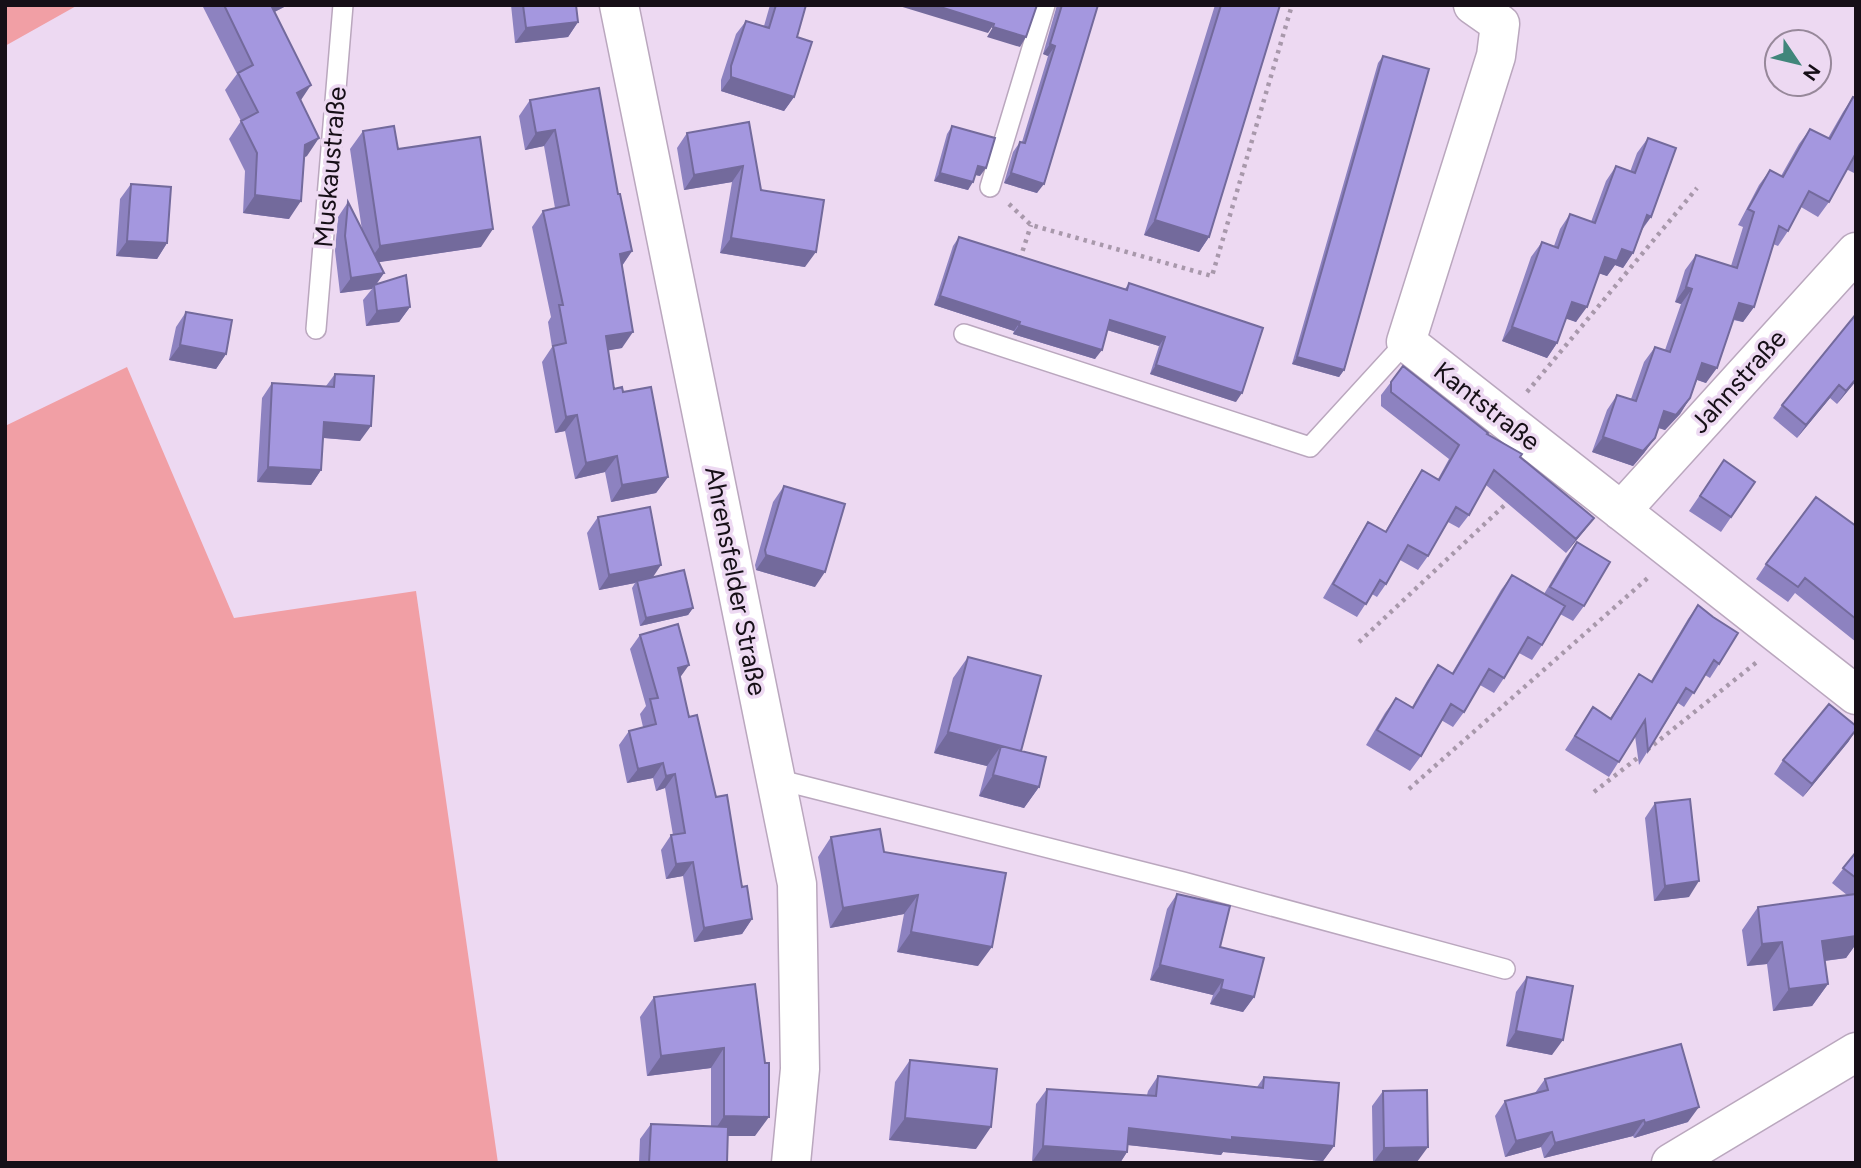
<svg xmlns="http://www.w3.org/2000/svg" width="1861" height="1168" font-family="Figtree,sans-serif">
<rect width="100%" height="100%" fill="#edd9f2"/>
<path fill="#f19fa5" d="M5,5H78L5,46Z
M127,367L234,618L416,591L498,1163H5V426Z"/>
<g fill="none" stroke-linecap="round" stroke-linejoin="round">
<g stroke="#baa7be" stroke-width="22">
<path id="lane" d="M990,187L1045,5
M316,329L343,5
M964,334L1310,447L1406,342
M776,779L1183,882L1505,969"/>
</g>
<g stroke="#baa7be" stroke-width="41">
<path id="street" d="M619,5L797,884L800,1069L791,1163
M1473,5L1500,24L1496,56L1406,342L1856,695
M1621,511L1856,252
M1671,1163L1856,1052"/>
</g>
<path stroke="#a898ab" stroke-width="4.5" stroke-dasharray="3.5 5" stroke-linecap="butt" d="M1009,204L1031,225L1212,276L1292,5
M1020,259L1031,225
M1527,392L1697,188
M1359,642L1509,501
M1647,750L1757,662
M1409,789L1650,576
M1594,792L1640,756"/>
<use href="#lane" stroke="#fff" stroke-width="19"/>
<use href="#street" stroke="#fff" stroke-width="38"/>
</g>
<path fill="#8d82c0" d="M202,5H288L274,12L301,101L307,156L304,157L289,219L243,213L245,171L229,139L241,121L225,90L237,74Z
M511,5H576L578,22L568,37L515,43Z
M770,5H806L797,37L794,97L784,111L721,91V80L736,34L746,21L764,26Z
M1057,5H1098L1037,193L1004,183L1013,152L1020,142H1022L1048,56L1043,54Z
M1215,5H1280L1209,237L1199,252L1144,235Z
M1383,56L1344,370L1339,377L1292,364L1378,63Z
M1853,97L1856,98V174L1846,169L1829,202L1818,217L1801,207L1788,231L1778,246L1773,244L1754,307L1743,322L1733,320L1706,383L1697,380L1690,398L1680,414L1665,430L1658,428L1655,438L1644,453L1633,466L1592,452L1607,410L1617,395L1631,399L1644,362L1655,347L1665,350L1681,304L1675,302L1685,270L1696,255L1731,266L1743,227L1738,225L1759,185L1770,170L1781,176L1799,144L1810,129L1828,138L1843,112Z
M530,100L618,194L632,251L622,266V348L608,350L614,389L623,392L668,477L656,493L611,502L605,472L575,479L565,431L555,433L542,362L552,347L548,322L551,317L532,227L543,211L555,208L544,146L525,150L519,116Z
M749,122L761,190L805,267L720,253L732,182L684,190L677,148L687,133Z
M952,126L980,176L975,175L968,190L934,181L947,134Z
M363,131L398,149L481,247L378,262L384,273L376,285L410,307L399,322L366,326L363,300L372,289L340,293L335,251L338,217L348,202L362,230L350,149Z
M1648,138L1651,217L1642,230L1633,253L1623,268L1615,265L1607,276L1599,273L1576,322L1566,318L1557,343L1547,358L1502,341L1531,257L1542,242L1554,246L1560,229L1570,214L1591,222L1606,181L1616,166L1630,172L1637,153Z
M131,184L167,243L157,259L116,256L120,199Z
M959,237L1125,289L1129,283L1236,402L1150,374L1159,346L1107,330L1095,359L1013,334L1014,331L934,305L953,246Z
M186,312L226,354L216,369L169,360L176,327Z
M1856,314V381L1837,404L1830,398L1797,438L1773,418L1782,405Z
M335,374L360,441L323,438L321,470L311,485L257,482L262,398L272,383L326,386Z
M1391,382L1487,434L1520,457L1594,518L1566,553L1486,485L1469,515L1459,528L1448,522L1428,556L1418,570L1400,560L1386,584L1377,597L1372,594L1357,617L1323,598L1359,536L1368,522L1385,532L1413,484L1422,470L1438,479L1449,459L1381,406V395Z
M1724,460L1755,482L1721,532L1689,511Z
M784,486L815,587L756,570L755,565L773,502Z
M598,517L653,577L693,608L688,615L640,626L632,588L635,583L599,590L587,533Z
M1856,526V642L1795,593L1788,602L1756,579L1766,564Z
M1577,542L1584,606L1573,621L1560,614L1542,645L1532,660L1519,653L1504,678L1494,693L1480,685L1464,712L1453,727L1441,720L1421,756L1410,771L1366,745L1385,713L1396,698L1412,707L1427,681L1438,665L1452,673L1501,590L1512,575L1544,594L1566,557Z
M1698,605L1719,664L1710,678L1705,675L1684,707L1678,703L1639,765L1635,736L1609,777L1565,750L1593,707L1610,718L1639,674L1651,681L1688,619Z
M640,635L680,677L689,717L716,797L752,919L742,934L694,942L683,876L666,879L661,850L671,835H673L665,788L656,791L653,778L627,783L619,745L629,731L643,727L640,714L646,706L630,649Z
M968,657L1021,751L1039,787L1024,808L979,796L987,766L934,753L953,678Z
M1849,741L1803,797L1774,774L1783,760Z
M1655,803L1689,897L1654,901L1645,818Z
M831,837L884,852L978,966L897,952L904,914L830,928L818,857Z
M1856,852V944L1846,958L1825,961L1828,984L1812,1006L1773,1011L1767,964L1747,966L1742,930L1758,907L1847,895L1832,883Z
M1177,894L1220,947L1254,997L1243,1012L1210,1004L1213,995L1150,980L1167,909Z
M1527,977L1552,1055L1506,1046L1516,992Z
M755,984V1136H728L727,1163H639L640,1139L651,1124L711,1127V1068L647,1076L640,1017L654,997Z
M910,1060L976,1149L889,1140L895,1082Z
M1158,1076L1257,1087L1264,1077L1334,1146L1323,1161L1223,1152L1221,1155L1128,1145L1127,1152L1120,1163H1050L1032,1162L1036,1104L1047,1089L1147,1095L1148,1091Z
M1545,1079L1688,1122L1634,1138L1633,1136L1544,1158L1541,1147L1505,1157L1495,1116L1505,1101L1535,1093Z
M1383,1091L1417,1162L1373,1163L1372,1106Z"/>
<path fill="#736a9c" d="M268,5H288L257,21Z
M896,5H934L994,24L988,33Z
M578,22L568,37L515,43L526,28Z
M993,27L1026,37L1020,47L987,37Z
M1050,44L1055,46L1048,56L1043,54Z
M731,77L794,97L784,111L721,91Z
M311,85L299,103L297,93Z
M555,130L544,146L525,150L536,133Z
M319,138L307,156L292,163L305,145Z
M743,166L732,182L684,190L694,175Z
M978,166L986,168L980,176L972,174Z
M940,173L973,182L968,190L934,181Z
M1011,173L1044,184L1037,193L1004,183Z
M255,195L301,201L289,219L243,213Z
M1647,215L1651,217L1640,231Z
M1155,220L1209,237L1199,252L1144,235Z
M493,229L481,247L367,264L380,246Z
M731,238L816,252L805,267L720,253Z
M127,241L167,243L157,259L116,256Z
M1622,249L1633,253L1623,268L1615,265L1607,276L1595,272L1605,257Z
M632,251L621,267L620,254Z
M384,273L374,287V285L372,289L340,293L351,278Z
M1686,287L1692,289L1681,304L1675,302Z
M940,296L1020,322L1014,331L934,305Z
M1572,302L1587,307L1576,322L1561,317Z
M1739,303L1754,307L1743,322L1729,318Z
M410,307L399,322L366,326L377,311Z
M1110,320L1165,337L1159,346L1104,329Z
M1019,325L1102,350L1095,359L1013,334Z
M1512,327L1557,343L1547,358L1502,341Z
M633,332L622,348L594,353L606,336Z
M180,345L226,354L216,369L169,360Z
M1297,357L1344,370L1339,377L1292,364Z
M1702,363L1717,368L1706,383L1692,378Z
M1156,365L1242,393L1236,402L1150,374Z
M1856,379V381L1837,404L1846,391Z
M1839,385L1830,398L1797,438L1806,425Z
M1690,398L1680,414L1665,430L1654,426L1664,411Z
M577,415L565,431L555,433L566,417Z
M324,422L371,426L360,441L314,437Z
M1603,437L1655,438L1644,453L1633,466L1592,452Z
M617,456L605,472L575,479L586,463Z
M268,467L321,470L311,485L257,482Z
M668,477L656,493L611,502L622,485Z
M1594,518L1584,531L1566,553L1576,539Z
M766,555L825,572L815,587L756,570Z
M661,565L651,580L637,581L635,583L599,590L609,575Z
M693,608L688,615L640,626L646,618Z
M689,665L679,679L678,668Z
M1856,730L1849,741L1803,797L1812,784Z
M948,732L1021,751L1001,746L987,766L934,753Z
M663,763L653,778L627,783L638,769Z
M675,774L665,788L656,791L666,776Z
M993,775L1039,787L1024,808L979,796Z
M693,862L683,876L666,879L676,864Z
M1699,881L1689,897L1654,901L1665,886Z
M918,895L904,914L830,928L843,908Z
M752,919L742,934L694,942L704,928Z
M911,932L992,947L978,966L897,952Z
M1856,936V944L1846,958L1807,963L1822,941Z
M1782,942L1767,964L1747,966L1762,944Z
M1160,965L1223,980L1213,995L1150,980Z
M1828,984L1812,1006L1773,1011L1789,989Z
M1221,989L1254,997L1243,1012L1210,1004Z
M1516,1031L1563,1040L1552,1055L1506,1046Z
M724,1048L711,1068L647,1076L661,1056Z
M1699,1107L1688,1122L1634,1138L1645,1123Z
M724,1116L769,1117L755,1136H711Z
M905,1118L991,1127L976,1149L889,1140Z
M1644,1120L1633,1136L1544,1158L1555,1143Z
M1129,1128L1334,1146L1323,1161L1223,1152L1221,1155L1118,1144Z
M1552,1132L1541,1147L1505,1157L1516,1141Z
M1043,1146L1127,1152L1120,1163H1050L1032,1162Z
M1428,1147L1417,1162L1373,1163L1384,1148Z"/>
<path fill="#a497df" stroke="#736a9c" stroke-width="2" d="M224,5H271L311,85L297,93L319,138L305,145L301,201L255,195L257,153L241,121L258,112L238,73L253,65Z
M523,5H576L578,22L526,28Z
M776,5H806L797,37L812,42L794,97L731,77V66L746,21L769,28Z
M934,5H1037L1026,37L993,27L994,24Z
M1062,5H1098L1044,184L1011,173L1020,142L1025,143L1055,46L1050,44Z
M1221,5H1280L1209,237L1155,220Z
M1383,56L1429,69L1344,370L1297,357Z
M599,88L618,194H620L632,251L620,254L633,332L606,336L614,389L622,387L623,392L651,387L668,477L622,485L617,456L586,463L577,415L566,417L553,346L566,343L559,305H563L543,211L569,205L555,130L536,133L530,100Z
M1853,97L1856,98V153L1829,202L1809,191L1788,231L1779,226L1754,307L1739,303L1717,368L1702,363L1690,398L1676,415L1664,411L1655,438L1643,451L1603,437L1617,395L1636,401L1655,347L1670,352L1692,289L1686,287L1696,255L1737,268L1754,212L1748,209L1770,170L1783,177L1810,129L1830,139Z
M749,122L761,190L824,200L816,252L731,238L743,166L694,175L687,133Z
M394,126L398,149L480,137L493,229L380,246L363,131Z
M952,126L995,138L986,168L978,166L973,182L940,173Z
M1648,138L1676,148L1651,217L1647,215L1633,253L1622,249L1617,261L1605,257L1587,307L1572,302L1557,343L1512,327L1542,242L1558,248L1570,214L1595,223L1616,166L1635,173Z
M131,184L171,187L167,243L127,241Z
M348,202L384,273L351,278L345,236Z
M959,237L1127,290L1129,283L1263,328L1242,393L1156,365L1165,337L1110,320L1102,350L1019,325L1020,322L940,296Z
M406,275L410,307L377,311L374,285Z
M186,312L232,320L226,354L180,345Z
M1856,314V379L1846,391L1839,385L1806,425L1782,405Z
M1403,366L1488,433L1487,434L1522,454L1520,457L1594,518L1576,539L1494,470L1469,515L1456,507L1428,556L1408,545L1386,584L1380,580L1366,604L1333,584L1368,522L1386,532L1422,470L1439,480L1459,445L1391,392V382Z
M335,374L374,376L371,426L324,422L321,470L268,467L272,383L334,387Z
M1724,460L1755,482L1731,517L1700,496Z
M784,486L845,504L825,572L766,555L765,550Z
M1816,497L1856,526V619L1805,578L1798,587L1766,564Z
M650,507L661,565L609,575L598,517Z
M1577,542L1610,562L1584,606L1550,587Z
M684,570L693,608L646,618L637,581Z
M1512,575L1565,606L1542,645L1528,637L1504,678L1489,669L1464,712L1451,704L1421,756L1377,730L1396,698L1413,708L1438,665L1453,674Z
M1698,605L1713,617L1738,633L1719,664L1714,660L1694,693L1686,688L1648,751L1645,720L1619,762L1575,736L1593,707L1611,719L1639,674L1652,682Z
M678,624L689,665L678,668L689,717L697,715L716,797L727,795L742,887L747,886L752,919L704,928L693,862L676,864L671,835L685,833L675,774L666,776L663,763L638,769L629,731L656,724L650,699L658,698L640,635Z
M968,657L1041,676L1021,751L948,732Z
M1829,704L1856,726V730L1812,784L1783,760Z
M1001,746L1046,757L1039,787L993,775Z
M1690,799L1699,881L1665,886L1655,803Z
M880,829L884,852L1006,873L992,947L911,932L918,895L843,908L831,837Z
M1856,852V878L1843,868Z
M1177,894L1230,906L1220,947L1264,958L1254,997L1221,989L1223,980L1160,965Z
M1856,894V936L1822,941L1828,984L1789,989L1782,942L1762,944L1758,907Z
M1527,977L1573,986L1563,1040L1516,1031Z
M755,984L765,1063H769V1117L724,1116V1048L661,1056L654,997Z
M1681,1044L1699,1107L1645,1123L1644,1120L1555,1143L1552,1132L1516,1141L1505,1101L1548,1090L1545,1079Z
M910,1060L997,1069L991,1127L905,1118Z
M1158,1076L1263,1088L1264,1077L1339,1083L1334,1146L1232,1137V1140L1129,1128L1127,1152L1043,1146L1047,1089L1156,1096Z
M1427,1090L1428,1147L1384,1148L1383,1091Z
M651,1124L728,1127L727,1163H649Z"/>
<g text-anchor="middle" stroke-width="7" stroke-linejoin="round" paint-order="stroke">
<g font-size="26" fill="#160f17" stroke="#edd9f2">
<text transform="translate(330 167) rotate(-85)" y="9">Muskaustraße</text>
<text transform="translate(1738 381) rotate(-48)" y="9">Jahnstraße</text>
<text transform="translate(1487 406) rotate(38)" y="9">Kantstraße</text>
<text transform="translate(736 581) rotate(79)" y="9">Ahrensfelder Straße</text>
</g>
</g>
<rect width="1861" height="1168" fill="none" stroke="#160f17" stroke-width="14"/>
<g transform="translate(1798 63) rotate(125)"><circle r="33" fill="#edd9f2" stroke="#97889a" stroke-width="2"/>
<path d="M0-5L12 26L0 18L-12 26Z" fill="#41867b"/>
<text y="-10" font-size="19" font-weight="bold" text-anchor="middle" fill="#160f17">N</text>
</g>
</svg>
